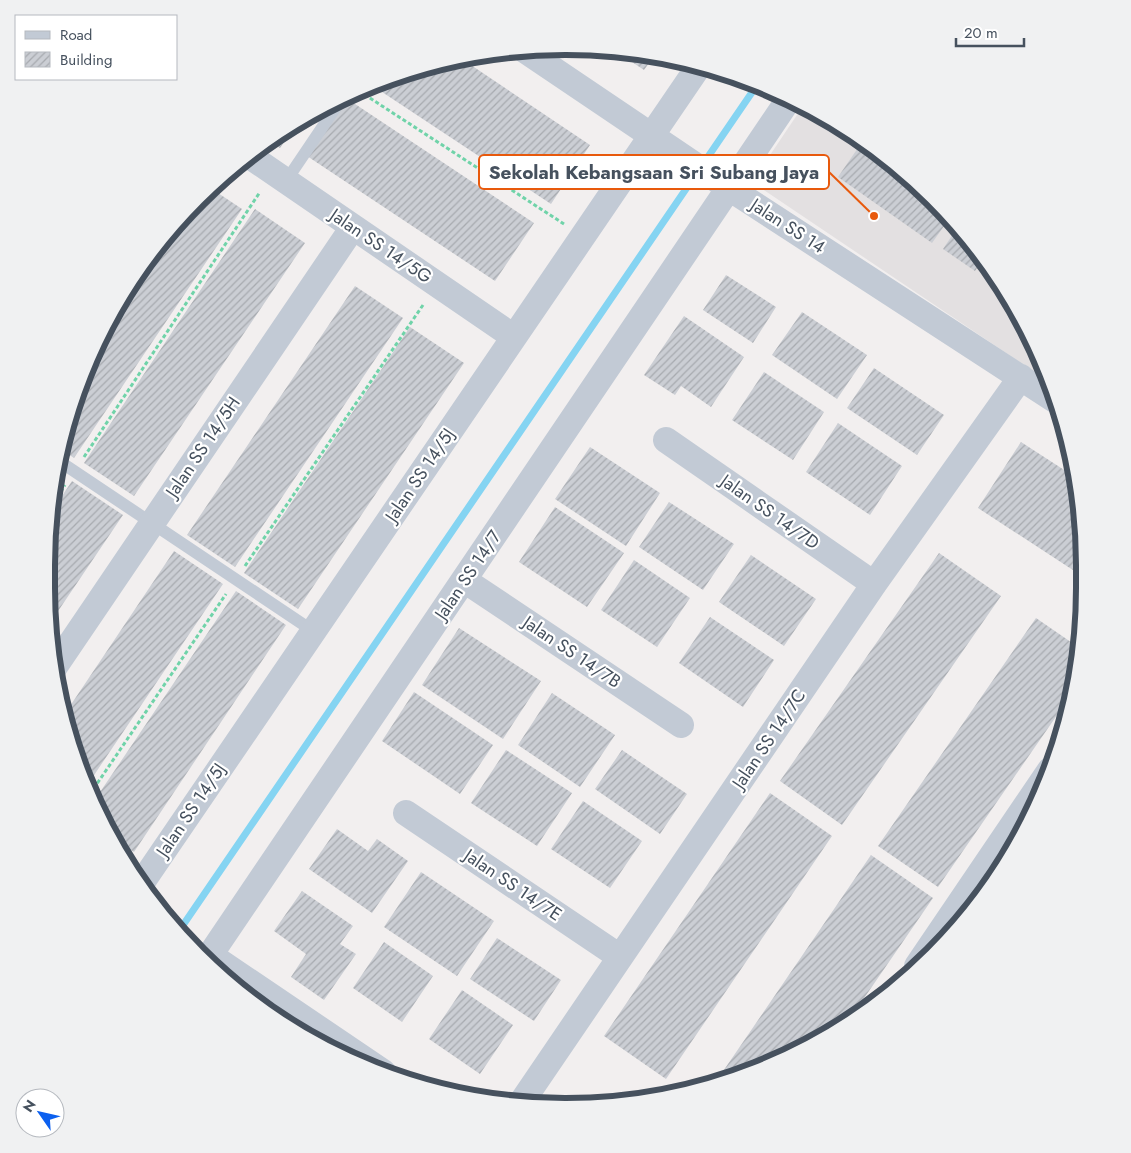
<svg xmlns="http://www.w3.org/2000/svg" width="1131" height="1153" font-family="Jost,sans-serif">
<defs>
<pattern id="building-hatch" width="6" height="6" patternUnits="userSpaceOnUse" patternTransform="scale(1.25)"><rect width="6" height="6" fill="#cbced4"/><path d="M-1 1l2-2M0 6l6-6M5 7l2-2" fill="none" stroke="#a7aaaf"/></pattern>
</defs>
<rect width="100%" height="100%" fill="#f2efef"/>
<path fill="#e3e0e1" d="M803,106L825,116L908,175L978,250L1031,336L1049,382L752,182Z"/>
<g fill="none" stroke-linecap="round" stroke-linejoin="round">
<path stroke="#85d4f2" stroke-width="7" d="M179,931L757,85"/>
</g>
<path fill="url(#building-hatch)" d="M614,50L634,51L654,56L644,70Z
M462,59L590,145L551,204L373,86L431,64Z
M346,98L534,223L495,281L307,156Z
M296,125L280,148L269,141L292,127Z
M862,142L908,175L949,219L932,243L838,177Z
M212,189L242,209L74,458L62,450L74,398L116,306L175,223Z
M255,209L305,243L134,496L84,463Z
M957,228L978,250L983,259L975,271L943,249Z
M726,275L776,307L753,343L703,310Z
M355,286L403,318L235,567L187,535Z
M802,312L867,355L837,399L772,355Z
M684,316L744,357L711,407L681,386L675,395L644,375Z
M410,327L464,363L298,609L244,573Z
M874,368L944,415L917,455L847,408Z
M764,372L824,412L793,460L732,420Z
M838,423L902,466L870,515L806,472Z
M1021,442L1075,477L1084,532L1082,576L978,508Z
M590,447L660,493L626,546L555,499Z
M72,481L123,515L50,623L46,587L50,514Z
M669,502L734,544L703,590L639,547Z
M555,507L624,553L587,607L519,562Z
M174,551L223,584L86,787L64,715Z
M939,553L1001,596L842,825L780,781Z
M751,555L816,599L784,646L719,602Z
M634,560L690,598L657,647L601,610Z
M236,591L286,625L134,852L114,839L94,801Z
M710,617L774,660L743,707L679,663Z
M1036,618L1081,649L1071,695L938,887L878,846Z
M459,628L541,681L503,739L422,685Z
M414,692L493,745L460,794L382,741Z
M552,693L615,735L580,787L518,745Z
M506,750L572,793L537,846L471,803Z
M622,750L687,794L660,834L595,789Z
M770,793L832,836L666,1079L604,1036Z
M583,801L642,841L610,888L551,849Z
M337,829L368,851L377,839L408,861L372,913L309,869Z
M871,855L933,898L849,1020L795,1053L715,1083Z
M421,872L494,921L457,976L384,927Z
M302,891L353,926L340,944L356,954L324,1000L291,977L306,954L274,931Z
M497,938L561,980L534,1021L470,979Z
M384,942L433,976L402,1022L353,988Z
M462,990L513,1025L480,1074L429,1039Z"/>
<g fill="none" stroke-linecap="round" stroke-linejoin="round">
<path stroke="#70d3a9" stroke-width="3" stroke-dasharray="4 2.5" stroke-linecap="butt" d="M359,91L564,224
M84,457L260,192
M50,508L65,485
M245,566L423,305
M90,794L226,594"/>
<path stroke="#c2cad5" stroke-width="12" d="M286,181L342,98
M59,461L313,631"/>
<path stroke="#c2cad5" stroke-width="26" d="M523,49L729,188L1055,400
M248,155L514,337
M666,440L874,584
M464,580L681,725
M54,668L353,227
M406,813L620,957
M141,884L699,66
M210,955L383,1072
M206,961L789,99
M917,966L1050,770
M521,1103L874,584L1021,377"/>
</g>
<g text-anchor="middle" stroke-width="4.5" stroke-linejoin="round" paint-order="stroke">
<g font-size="18" fill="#46515e" stroke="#fff">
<text transform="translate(788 226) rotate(33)" y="6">Jalan SS 14</text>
<text transform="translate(381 246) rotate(34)" y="6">Jalan SS 14/5G</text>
<text transform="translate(203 447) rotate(-56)" y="6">Jalan SS 14/5H</text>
<text transform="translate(420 475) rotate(-56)" y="6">Jalan SS 14/5J</text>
<text transform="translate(770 512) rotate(35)" y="6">Jalan SS 14/7D</text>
<text transform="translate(468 575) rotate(-56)" y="6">Jalan SS 14/7</text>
<text transform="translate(572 652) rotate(34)" y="6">Jalan SS 14/7B</text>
<text transform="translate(769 739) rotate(-56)" y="6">Jalan SS 14/7C</text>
<text transform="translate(191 810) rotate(-56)" y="6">Jalan SS 14/5J</text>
<text transform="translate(513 885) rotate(34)" y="6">Jalan SS 14/7E</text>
</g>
</g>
<path d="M0 0H1131V1153H0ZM565 55H566A510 510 0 0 1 1076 565V588A510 510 0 0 1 566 1098H565A510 510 0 0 1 55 588V565A510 510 0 0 1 565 55Z" fill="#f0f1f2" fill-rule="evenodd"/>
<path fill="none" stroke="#46515e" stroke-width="6" d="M565 55H566A510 510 0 0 1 1076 565V588A510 510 0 0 1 566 1098H565A510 510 0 0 1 55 588V565A510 510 0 0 1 565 55Z"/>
<path fill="none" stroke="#e8590c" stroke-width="2" d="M874 216L829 172"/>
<circle fill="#e8590c" stroke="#fff" stroke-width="2" cx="874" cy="216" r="5"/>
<rect fill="#fff" stroke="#e8590c" stroke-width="2" x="479" y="155" width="350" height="34" rx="5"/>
<g font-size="19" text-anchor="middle" font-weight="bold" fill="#46515e">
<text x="654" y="179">Sekolah Kebangsaan Sri Subang Jaya</text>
</g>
<rect x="15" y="15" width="162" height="65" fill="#ffffff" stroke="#b5b9bf"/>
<rect x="25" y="31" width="25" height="8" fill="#c2cad5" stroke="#b5b9bf"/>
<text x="60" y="40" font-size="15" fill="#46515e">Road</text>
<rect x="25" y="52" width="25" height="15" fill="url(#building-hatch)" stroke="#b5b9bf"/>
<text x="60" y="65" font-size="15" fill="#46515e">Building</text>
<g transform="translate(40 1113) rotate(304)"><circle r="24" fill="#ffffff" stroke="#b5b9bf"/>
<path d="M0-4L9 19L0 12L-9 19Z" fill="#0c60ef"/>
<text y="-8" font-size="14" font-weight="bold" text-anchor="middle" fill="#46515e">N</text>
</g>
<path d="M956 38v8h68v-8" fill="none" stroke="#46515e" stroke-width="2.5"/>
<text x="964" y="38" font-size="15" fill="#46515e" stroke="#ffffff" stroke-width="4" paint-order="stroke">20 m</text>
</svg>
